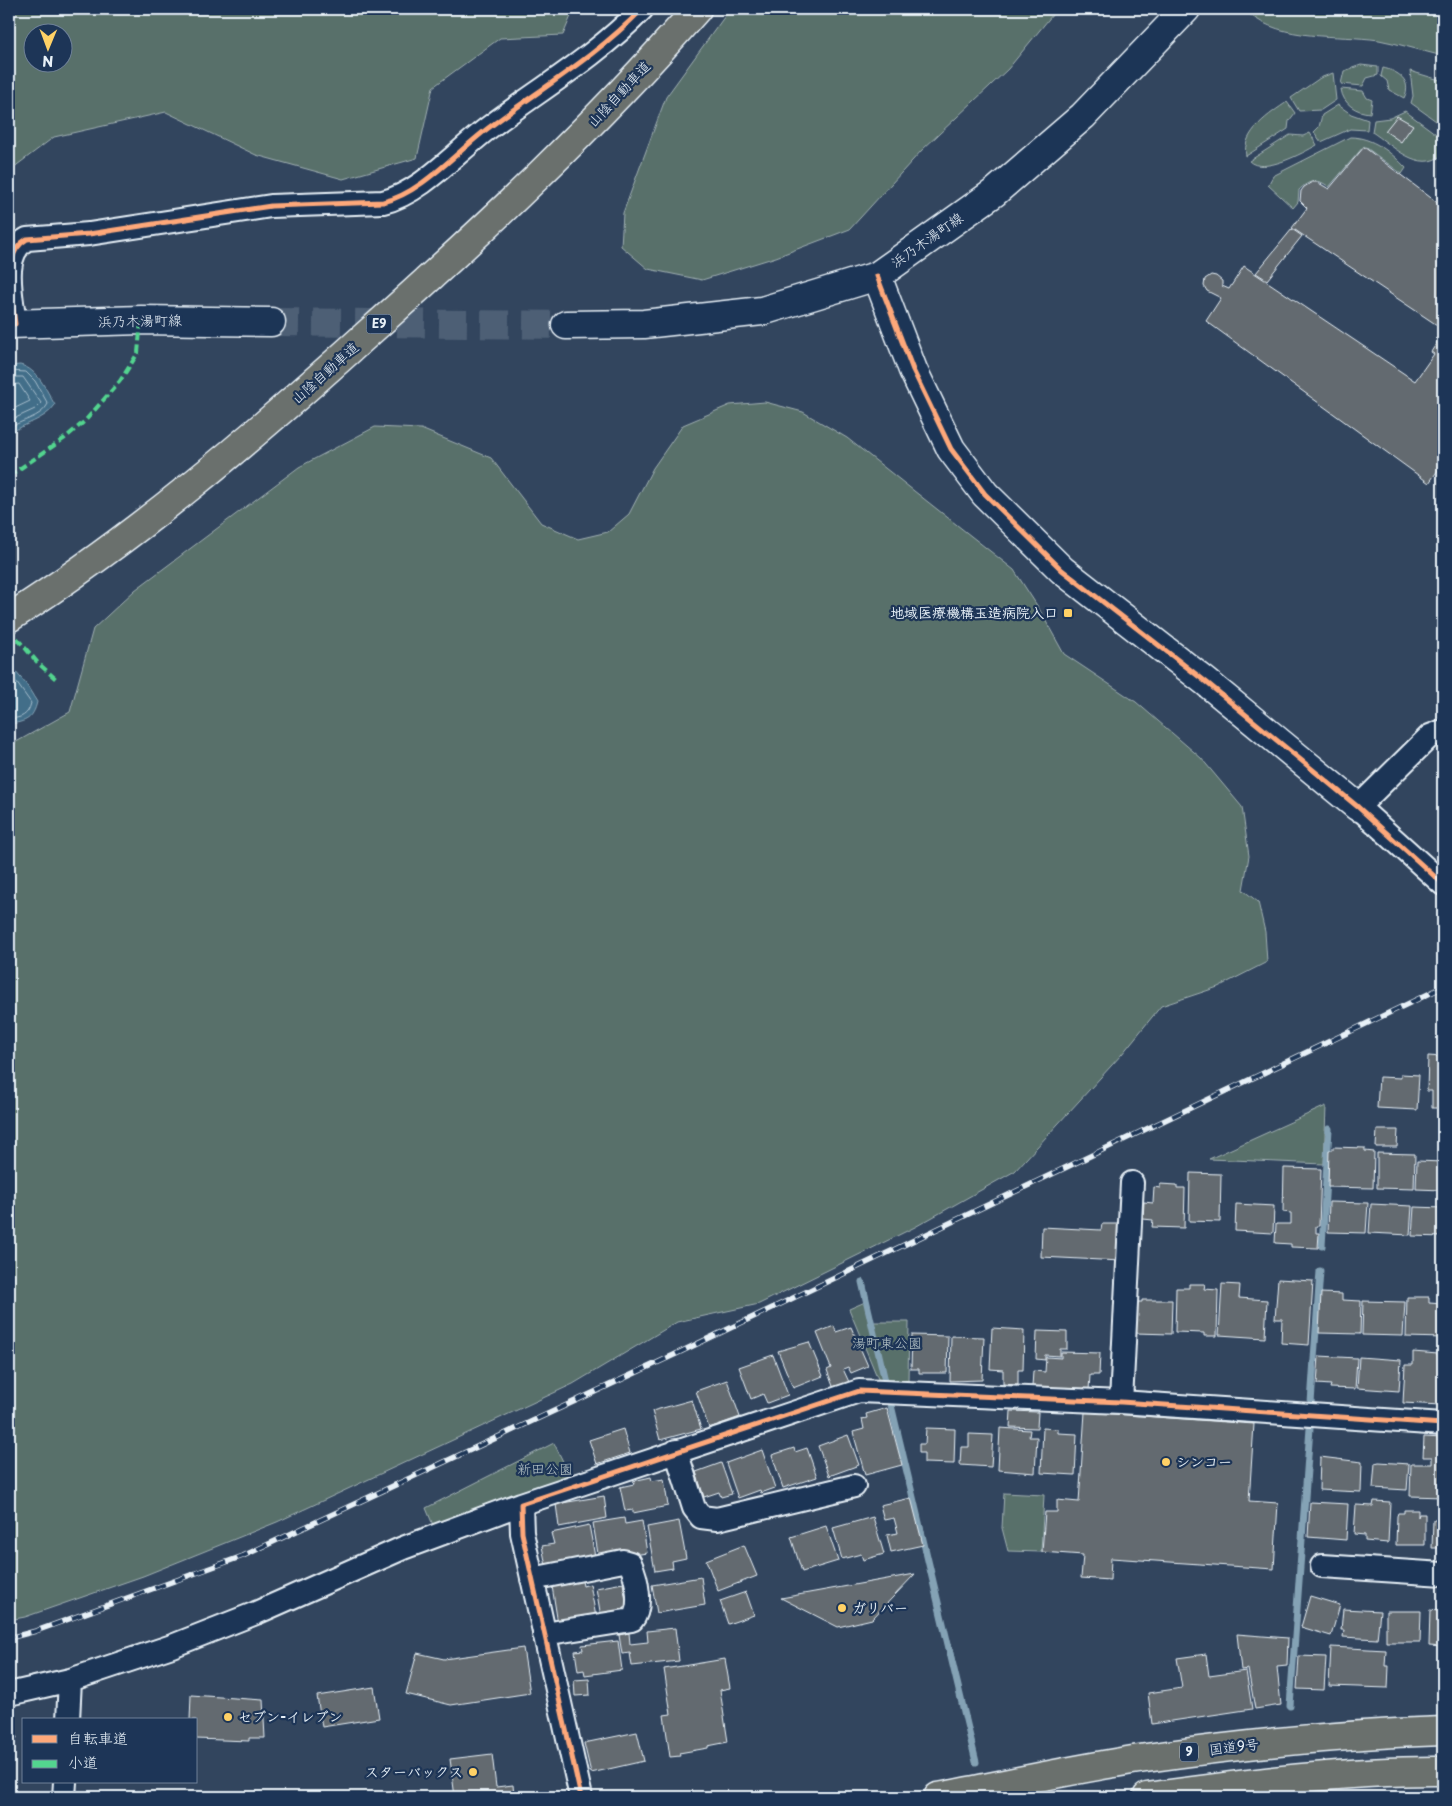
<svg xmlns="http://www.w3.org/2000/svg" width="1452" height="1806" font-family="'Playpen Sans','Klee One',sans-serif">
<rect width="100%" height="100%" fill="#32455e"/>
<filter id="ink" filterUnits="userSpaceOnUse"><feTurbulence type="fractalNoise" baseFrequency=".02" numOctaves="2"/><feDisplacementMap in="SourceGraphic" scale="10" xChannelSelector="R" yChannelSelector="G"/><feConvolveMatrix kernelMatrix="1 2 1 2 8 2 1 2 1" color-interpolation-filters="sRGB"/></filter>
<g filter="url(#ink)">
<path fill="#586f6b" stroke="#a0b0b2" fill-rule="evenodd" d="M9,9H574L563,35L500,38L433,87L417,158L343,179L256,155L166,112L54,137L9,171ZM32,32H62V62H32Z
M730,9H1057L1008,69L922,150L850,229L776,257L702,280L648,269L621,246L623,213L666,97Z
M1250,9H1443V56C1422,51 1400,44 1379,40C1336,34 1283,42 1248,13Z
M1361,65L1378,67V75L1367,78L1363,86L1341,84L1344,71Z
M1383,68C1397,71 1413,80 1404,98L1389,90L1387,81L1381,76Z
M1410,71L1443,81V126L1411,103L1413,96Z
M1333,73L1336,100L1321,110L1299,111L1291,98L1320,78Z
M1341,89L1363,91L1367,98L1372,100L1370,113C1356,112 1343,104 1341,89Z
M1287,102L1295,113L1289,121L1288,129L1246,156C1241,132 1271,113 1287,102Z
M1338,105L1351,114L1368,120L1367,130L1350,129L1321,142L1314,132L1319,127L1322,115Z
M1405,111L1443,139V154C1420,175 1392,145 1372,132L1374,120L1390,118Z
M1310,133L1317,145C1303,153 1263,175 1249,161L1290,135L1303,136Z
M1350,137C1372,137 1391,152 1406,168L1402,174L1364,146L1329,187C1318,178 1309,180 1299,190L1298,202L1293,208L1268,185L1273,176Z
M765,402L803,412L847,438L1014,570L1038,607L1064,654L1136,702L1201,758L1242,807L1249,856L1243,890L1258,902L1265,932L1267,962L1218,987L1161,1006L1122,1054L1015,1171L915,1227L759,1304L677,1322L573,1384L277,1522L143,1576L25,1617L9,1620V746L70,712L93,629L135,590L299,467L375,427L421,429L491,458L541,523L578,539L608,532L629,514L653,468L683,425L730,405Z
M1326,1106L1324,1164L1209,1159Z
M865,1302L869,1322H909L908,1381L878,1379L849,1309Z
M554,1443L572,1480L433,1525L426,1508Z
M1004,1493L1044,1495L1041,1552L1008,1551L1002,1528Z"/>
<path fill="#426e89" stroke="#84a2b5" d="M20,365C38,369 46,390 55,405C44,421 24,423 9,434V366Z
M9,664L26,684L37,702C33,719 26,722 9,724Z"/>
<g fill="none" stroke-linecap="round" stroke-linejoin="round">
<path stroke="#a6bdcc" stroke-width="1" d="M9,371L26,372L35,381L48,404C41,418 21,420 9,428
M9,377H23L41,403L35,409L9,421
M9,385L19,384L30,401L9,411
M9,672L31,703C28,716 21,718 9,719"/>
<path stroke="#84a2b5" stroke-width="7" d="M1322,1246L1329,1129
M862,1282L885,1381
M1311,1403L1320,1271
M891,1405L976,1762
M1290,1706L1310,1428"/>
</g>
<path fill="#646b70" stroke="#e8f1f8" d="M1397,116L1413,125L1401,142L1385,131Z
M1364,147L1443,207V329L1292,228L1307,208L1300,201L1301,191L1304,187L1312,182H1317L1329,189Z
M1292,229L1302,236L1267,280L1256,273Z
M1244,266L1415,381L1434,354L1431,352L1443,333V463L1429,483L1206,321L1221,298L1207,291L1204,286L1205,279L1211,275L1216,276L1222,281V286L1229,289Z
M1443,1051V1108H1432V1091H1427L1428,1056L1443,1057Z
M1401,1074L1419,1075L1417,1110L1377,1108L1379,1077L1401,1078Z
M1377,1130H1398L1397,1147H1376Z
M1333,1147L1365,1148V1151L1374,1152L1373,1188L1328,1187L1329,1150H1333Z
M1377,1153L1415,1154L1414,1189L1377,1188Z
M1417,1161L1443,1162V1190L1416,1189Z
M1284,1168L1321,1169L1319,1226H1316V1233H1319L1318,1248L1291,1247V1244L1275,1243L1276,1224H1291V1213L1283,1212Z
M1190,1173L1221,1174L1220,1222L1189,1221Z
M1160,1184L1177,1185V1188H1185L1184,1228L1152,1227L1153,1220L1143,1219L1144,1202L1153,1203L1154,1187L1160,1188Z
M1329,1202L1368,1203L1366,1233L1328,1232Z
M1236,1204L1274,1206L1273,1233L1235,1231Z
M1371,1204L1412,1206L1410,1235L1369,1233Z
M1414,1207L1443,1208V1237L1412,1236Z
M1102,1224H1123L1121,1261L1041,1257L1042,1227L1101,1230Z
M1278,1279L1313,1281L1309,1345L1281,1343L1282,1319H1275Z
M1189,1284H1205L1204,1289L1218,1290L1217,1336H1204V1333L1175,1332L1176,1288H1189Z
M1222,1284L1240,1285L1239,1298L1267,1300L1265,1338L1219,1335Z
M1321,1293L1342,1294V1300L1361,1301L1360,1334L1319,1333Z
M1407,1297H1429V1303L1443,1304V1338L1406,1337Z
M1142,1300H1172L1171,1334L1135,1333L1136,1302H1142Z
M1363,1301L1405,1302L1403,1336L1362,1335Z
M834,1326L836,1332L851,1327L868,1366L851,1373L848,1367L843,1369L849,1382L834,1389L827,1370L831,1368L817,1333Z
M992,1328L1024,1330L1023,1370H1018V1385L1003,1384V1370L990,1369Z
M1037,1331L1067,1332V1349H1060V1356L1045,1355V1360L1036,1359Z
M912,1335L948,1336L947,1373H919V1369H911Z
M951,1336L984,1337L982,1380L950,1381Z
M809,1342L823,1376L793,1388L778,1351Z
M1061,1352L1100,1353L1099,1375H1090L1089,1390L1032,1387L1033,1371L1045,1372L1046,1357L1061,1358Z
M1413,1352L1438,1354V1357H1441V1364H1443L1441,1405L1403,1403L1405,1365H1413Z
M773,1355L788,1395L767,1403L763,1394L751,1399L739,1367Z
M1319,1356L1357,1358L1355,1389L1330,1388L1331,1385L1317,1384Z
M1359,1357L1401,1360L1399,1391L1357,1388Z
M727,1380L740,1417L709,1428L696,1391Z
M692,1400L701,1429L660,1440L652,1411Z
M887,1408L902,1465L865,1475L853,1432L864,1429L862,1419L867,1418L866,1414Z
M1011,1411L1038,1412L1037,1428L1010,1427Z
M1085,1412L1254,1424L1249,1501L1278,1503L1274,1569L1111,1558L1110,1580L1081,1578L1083,1555L1042,1552L1045,1512H1057V1500L1079,1502Z
M926,1428L955,1429L954,1464L924,1463V1453H919V1444H925Z
M1000,1428L1030,1430L1029,1437H1037L1035,1473L998,1470Z
M1043,1428L1058,1429V1433L1077,1434L1075,1475L1041,1473Z
M623,1429L630,1453L597,1464L589,1440Z
M969,1434L993,1435L991,1467L960,1465L961,1447H969Z
M848,1435L859,1465L829,1476L818,1446Z
M1424,1437L1443,1438V1497L1410,1496L1411,1464H1432V1457H1423Z
M794,1448L795,1452L807,1448L817,1477L783,1488L772,1455Z
M762,1450L775,1488L761,1493L760,1490L738,1498L726,1463Z
M1320,1457L1362,1462L1361,1492L1319,1490Z
M1379,1462L1409,1464L1407,1490L1373,1488L1375,1463Z
M721,1463L732,1494L721,1497L719,1492L704,1497L696,1472Z
M651,1477L652,1481L664,1479L668,1506L633,1513V1510L625,1511L620,1487L634,1484L633,1481Z
M604,1496L607,1518L559,1527L556,1504Z
M911,1498L923,1545L891,1552L887,1535L898,1533L894,1518L884,1520L880,1505Z
M1374,1501L1390,1502L1388,1543L1365,1541V1535L1354,1534L1356,1505L1373,1506Z
M1310,1502L1348,1504L1346,1540L1308,1537Z
M1404,1510H1418V1517L1419,1514H1425V1545H1396L1397,1516L1398,1513H1404Z
M873,1517L884,1554L863,1560L861,1554L842,1559L833,1528Z
M624,1518L625,1524L642,1521L647,1553L599,1560L593,1523Z
M1433,1520H1443V1548H1432Z
M679,1521L686,1558L672,1561L673,1568L655,1571L647,1527Z
M589,1525L596,1562L547,1571L542,1546L554,1544L551,1533Z
M826,1526L838,1561L802,1572L791,1537Z
M744,1545L757,1576L718,1591L706,1560Z
M915,1574L872,1619L838,1627L781,1598Z
M701,1577L705,1605L657,1613L652,1585Z
M582,1581L583,1586L590,1584L596,1617L558,1624L552,1586Z
M623,1583L628,1613L601,1617L596,1588Z
M746,1592L754,1615L728,1624L720,1601Z
M1310,1596L1340,1605L1331,1636L1301,1627Z
M1439,1606H1443V1647L1429,1646L1430,1610L1438,1611Z
M1343,1609L1380,1611L1377,1639L1343,1637L1344,1630H1341Z
M1386,1611H1421L1420,1642H1386Z
M675,1628L679,1661L632,1666L630,1653L622,1654L619,1635L629,1633L630,1644L648,1642L647,1631Z
M1237,1634L1288,1638L1287,1666L1277,1667L1281,1705L1255,1709L1248,1669L1241,1670Z
M618,1641L622,1670L585,1675L584,1670L578,1671L575,1651L583,1650L582,1645Z
M1331,1647L1386,1650L1385,1666H1389L1388,1688L1329,1686Z
M523,1648L530,1693L451,1705L406,1694L417,1653L444,1659Z
M1206,1654L1209,1676L1246,1671L1252,1709L1152,1724L1148,1693L1182,1688L1177,1658Z
M1299,1656L1326,1657L1324,1690L1297,1689Z
M725,1659L730,1688L720,1690L728,1742L708,1746V1748L679,1753L680,1756L670,1757L664,1715L671,1714L664,1669Z
M589,1679L590,1695L575,1696L574,1680Z
M374,1687L379,1718L322,1727L317,1696Z
M191,1695L263,1700L265,1738H249V1741L196,1739V1720H190Z
M9,1719L17,1738L9,1742Z
M637,1732L644,1761L591,1773L584,1743Z
M492,1754L496,1787L513,1785L514,1797H455L450,1759Z"/>
<g fill="none" stroke-linecap="round" stroke-linejoin="round">
<path stroke="#4d5f75" stroke-width="28" stroke-dasharray="28 14" stroke-linecap="butt" d="M271,322L566,325"/>
<g stroke="#e8f1f8" stroke-width="26">
<path id="street" d="M15,324C12,297 0,254 27,239L89,234L271,206L383,202C422,193 458,150 491,126C542,88 598,55 642,9
M1443,731L1430,736L1358,807L1443,884
M1121,1402L1132,1183
M676,1451L694,1508L701,1517L717,1519L854,1486
M1322,1566L1443,1574
M532,1579L623,1561L630,1563C637,1578 643,1607 632,1620L544,1634
M70,1680L172,1646L256,1613L403,1548L521,1504
M9,1694L70,1680L68,1720
M64,1797L65,1782
M581,1797L522,1533L521,1504L859,1391L1121,1402L1443,1424"/>
</g>
<g stroke="#e8f1f8" stroke-width="31">
<path id="secondary" d="M877,276L913,370L951,449L985,494L1062,570L1206,682L1358,807
M9,324L141,320L271,322
M566,325L644,324L762,311L877,276L995,192L1083,116L1186,9"/>
</g>
<g stroke="#e8f1f8" stroke-width="31">
<path id="highway" d="M9,618C136,537 252,438 364,337C481,233 594,127 697,9
M938,1797C1007,1784 1077,1768 1146,1758C1245,1744 1344,1734 1443,1731
M1147,1797C1245,1784 1344,1770 1443,1771"/>
</g>
<use href="#street" stroke="#1d3557" stroke-width="22"/>
<use href="#secondary" stroke="#1d3557" stroke-width="28"/>
<use href="#highway" stroke="#6b706d" stroke-width="28"/>
<g stroke="#e8f1f8" stroke-width="5.5">
<path id="rail" d="M9,1638L36,1631L243,1556L676,1354L1443,987"/>
</g>
<use href="#rail" stroke="#1d3557" stroke-width="4" stroke-dasharray="11" stroke-linecap="butt"/>
<path stroke="#53d58f" stroke-width="4" stroke-dasharray="8 4" stroke-linecap="butt" d="M9,476L65,438L85,421L120,381L138,353L141,320
M9,629L38,663L56,679"/>
<g stroke="#1d3557" stroke-width="8">
<path id="cycleway" d="M877,276L913,370L951,449L985,494L1062,570L1206,682L1358,807L1443,884
M15,324C12,297 0,254 27,239L89,234L271,206L383,202C422,193 458,150 491,126C542,88 598,55 642,9
M581,1797L522,1533L521,1504L859,1391L1121,1402L1443,1424"/>
</g>
<use href="#cycleway" stroke="#fea87a" stroke-width="5"/>
</g>
</g>
<g fill="#ffd166" stroke="#1d3557" stroke-width="2">
<rect x="1063" y="608" width="10" height="10" rx="2.5"/>
<circle cx="1166" cy="1462" r="5"/>
<circle cx="842" cy="1608" r="5"/>
<circle cx="228" cy="1717" r="5"/>
<circle cx="473" cy="1772" r="5"/>
</g>
<g text-anchor="middle" stroke-width="4.5" stroke-linejoin="round" paint-order="stroke">
<g fill="#1d3557" stroke="#abb9c8" stroke-width="1">
<rect x="366.5" y="314.5" width="25" height="19" rx="4"/>
<rect x="1180" y="1742.5" width="18" height="19" rx="4"/>
</g>
<g font-size="12" font-weight="bold" fill="#e8f1f8">
<text x="379" y="328">E9</text>
<text x="1189" y="1756">9</text>
</g>
<g font-size="14" fill="#e8f1f8" stroke="#1d3557">
<text transform="translate(619 94) rotate(-47)" y="5">山陰自動車道</text>
<text transform="translate(927 240) rotate(-35)" y="5">浜乃木湯町線</text>
<text transform="translate(140 321) rotate(-1)" y="5">浜乃木湯町線</text>
<text transform="translate(325 373) rotate(-42)" y="5">山陰自動車道</text>
<text transform="translate(1234 1747) rotate(-7)" y="5">国道9号</text>
</g>
<g font-size="14" font-weight="bold" fill="#e8f1f8" stroke="#1d3557" text-anchor="start">
<text x="1058" y="618" text-anchor="end">地域医療機構玉造病院入口</text>
<text x="1176" y="1467">シンコー</text>
<text x="852" y="1613">ガリバー</text>
<text x="238" y="1722">セブン-イレブン</text>
<text x="463" y="1777" text-anchor="end">スターバックス</text>
</g>
<g font-size="14" fill="#b6c4c7" stroke="#1d3557">
<text x="887" y="1348">湯町東公園</text>
<text x="545" y="1474">新田公園</text>
</g>
</g>
<rect width="1452" height="1806" fill="none" stroke="#1d3557" stroke-width="30"/>
<rect x="15" y="15" width="1422" height="1776" fill="none" stroke="#e8f1f8" stroke-width="2" filter="url(#ink)"/>
<rect x="22" y="1718" width="175" height="65" fill="#1d3557" stroke="#6e8097"/>
<rect x="32" y="1735" width="25" height="8" fill="#fea87a" stroke="#6e8097"/>
<text x="68" y="1744" font-size="15" fill="#e8f1f8">自転車道</text>
<rect x="32" y="1760" width="25" height="8" fill="#53d58f" stroke="#6e8097"/>
<text x="68" y="1768" font-size="15" fill="#e8f1f8">小道</text>
<g transform="translate(48 48) rotate(181)"><circle r="24" fill="#1d3557" stroke="#6e8097"/>
<path d="M0-4L9 19L0 12L-9 19Z" fill="#ffd166"/>
<text y="-8" font-size="14" font-weight="bold" text-anchor="middle" fill="#e8f1f8">N</text>
</g>
</svg>
